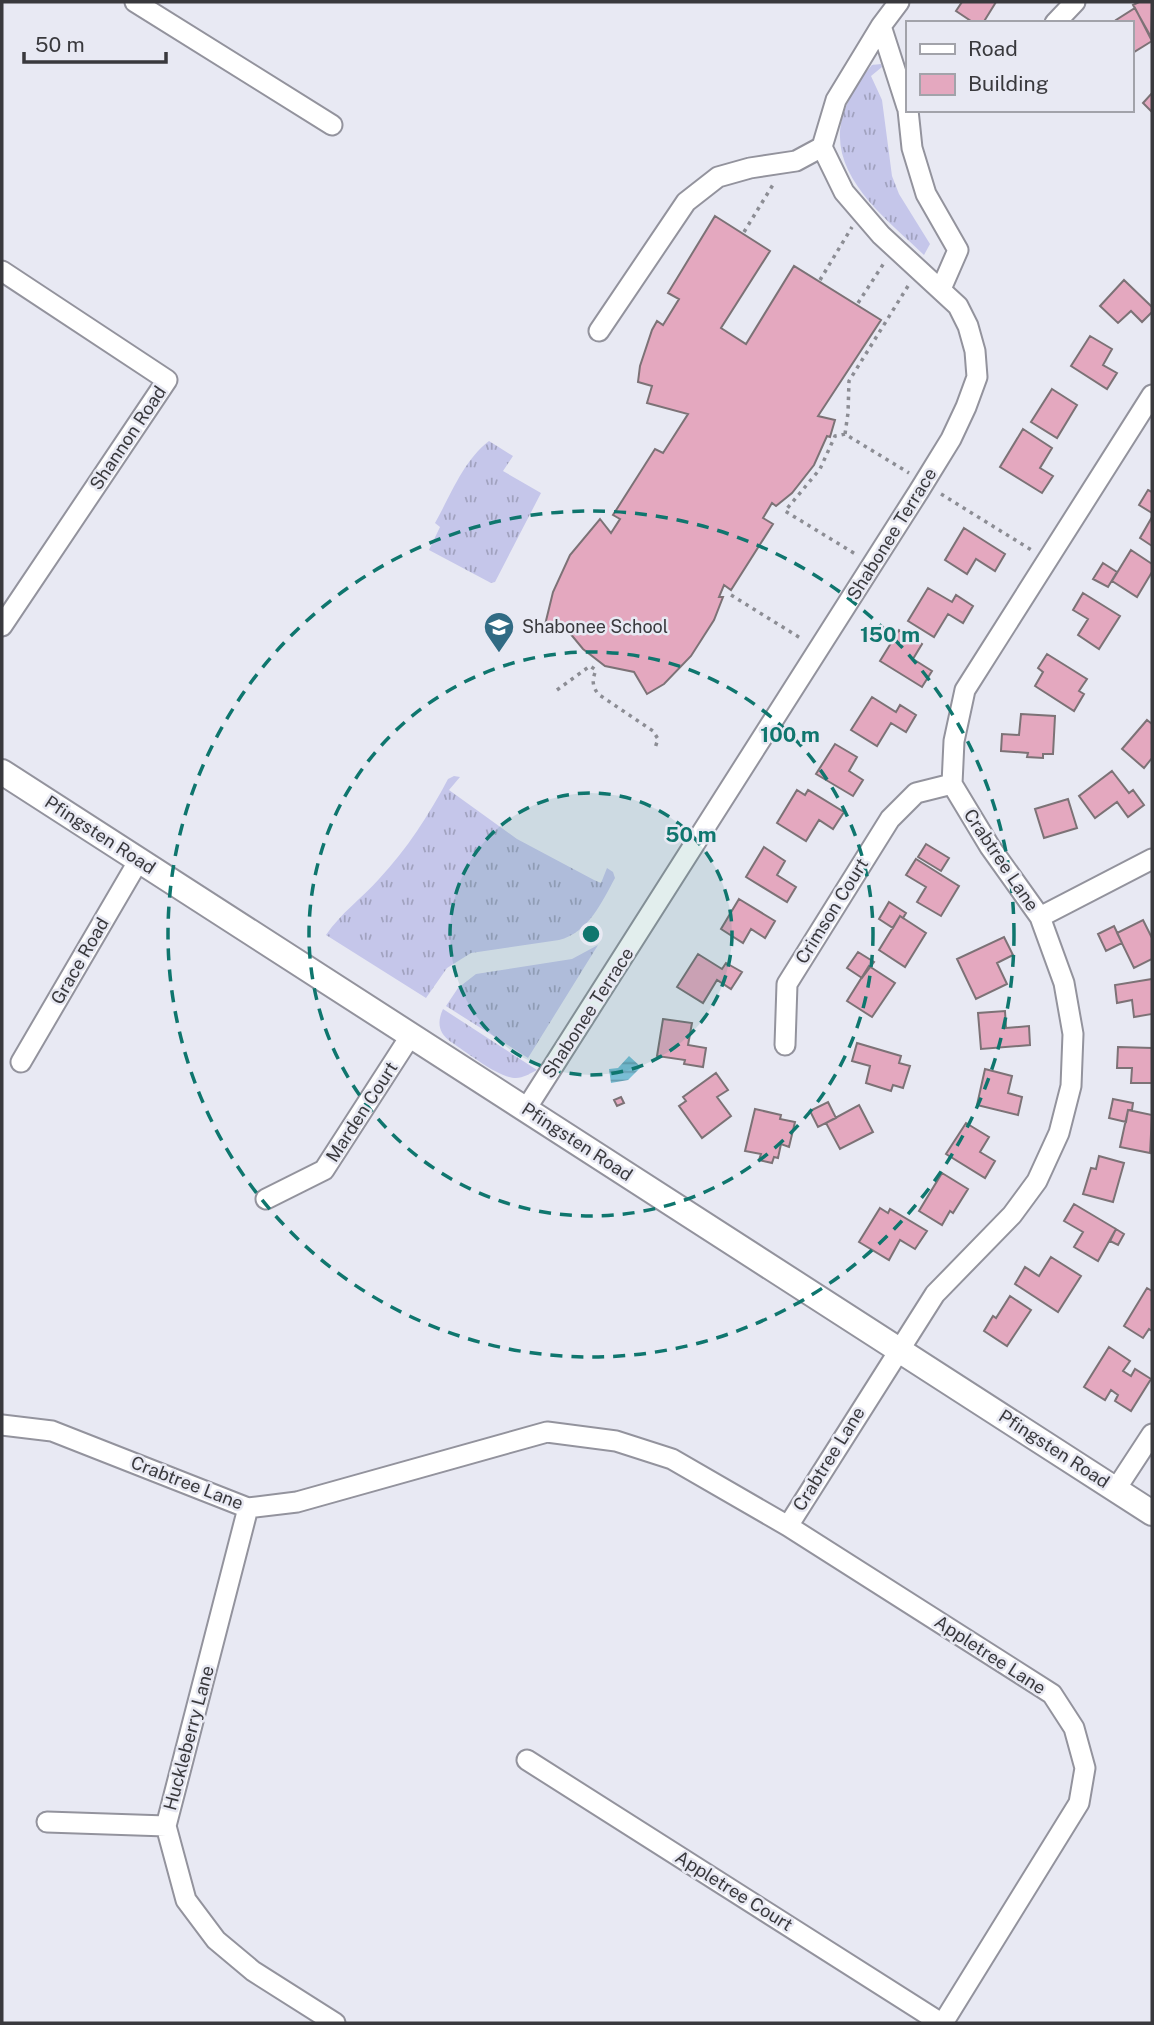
<svg xmlns="http://www.w3.org/2000/svg" width="1154" height="2025" font-family="'Public Sans',sans-serif">
<defs>
<pattern id="grass-tufts" width="24" height="20" patternUnits="userSpaceOnUse" patternTransform="scale(1.75)"><rect width="24" height="20" fill="#c5c6ea"/><path d="M3 7l-1-3M5 7V3M7 7l1-3M15 17l-1-3M17 17v-4M19 17l1-3" fill="none" stroke="#a1a2bf"/></pattern>
<pattern id="water-rules" width="6" height="5" patternUnits="userSpaceOnUse" patternTransform="scale(1.75)"><rect width="6" height="5" fill="#7abed5"/><path d="M0 2.5h6" fill="none" stroke="#659bae"/></pattern>
</defs>
<rect width="100%" height="100%" fill="#e8e9f3"/>
<path fill="url(#grass-tufts)" d="M881,64L882,67L871,76L882,100L892,176L899,194L930,244L924,255C882,215 817,167 848,102C855,88 862,76 872,65Z
M489,441L513,456L503,471L541,493L495,582L491,583L429,550L440,527L435,523C451,495 463,461 489,441Z
M454,776L460,777L449,790L517,839L594,880L601,883L607,868L613,872L615,878C602,902 588,933 559,940L471,953L447,968L426,998L326,935C341,913 362,898 379,879C407,849 429,815 448,779Z
M598,945L528,1058L446,1006L458,988L476,974L572,959Z
M443,1009L537,1070C531,1073 523,1078 516,1078C498,1078 467,1052 451,1042C438,1033 437,1022 443,1009Z"/>
<path fill="url(#water-rules)" d="M629,1056L641,1067L628,1080L611,1083L609,1069L618,1068Z"/>
<path fill="#e4a8bf" stroke="#7c7276" stroke-width="2" d="M962,2H996L983,23H974L956,11Z
M1139,2H1152L1151,37L1133,5Z
M1135,8L1152,41L1134,52L1131,47V23H1118L1116,20Z
M1152,93V112L1143,103Z
M715,216L770,251L721,328L746,344L794,266L881,320L818,416L835,420L830,437L827,436L814,465L792,493L776,506L772,503L763,518L773,524L731,590L724,585L719,597H723L714,620L691,656L664,684L647,694L634,672L605,666L583,649L569,632L544,629L553,592L570,555L600,519L611,533L620,519L613,515L655,449L663,453L688,414L647,403L652,386L638,382L640,366L652,330L657,321L663,325L679,299L668,293Z
M1124,280L1152,307V312L1142,322L1131,311L1118,323L1100,306Z
M1090,336L1112,349L1103,365L1117,373L1107,389L1071,366Z
M1052,389L1077,405L1057,438L1031,422Z
M1023,429L1052,448L1040,468L1053,476L1042,493L1000,467Z
M1148,490L1152,492V513L1139,505Z
M1152,517V546L1140,538Z
M964,528L1005,554L995,571L976,559L967,574L945,560Z
M1131,550L1152,564V572L1137,597L1112,581Z
M1103,563L1117,572L1108,587L1093,579Z
M928,588L952,602L956,595L973,606L963,623L948,614L934,637L908,621Z
M1083,593L1120,616L1099,649L1078,635L1088,619L1073,610Z
M899,630L922,644L913,659L932,671L922,687L880,661Z
M1047,654L1087,679L1079,691L1084,694L1074,711L1035,686L1043,672L1038,668Z
M872,697L896,712L900,705L916,715L906,732L891,723L877,746L851,730Z
M1021,714L1055,716L1053,754H1043V758L1027,757L1028,753L1001,751L1002,734L1019,735Z
M1147,720L1152,724V758L1144,768L1122,749Z
M835,744L857,757L849,771L863,780L853,796L816,774Z
M1112,771L1129,793L1133,790L1144,805L1128,817L1117,802L1095,818L1079,796Z
M797,790L805,795L808,790L844,812L833,829L819,820L806,841L777,823Z
M1068,799L1077,828L1044,838L1035,809Z
M926,844L949,858L941,871L918,857Z
M764,847L785,861L777,875L796,887L787,902L746,877Z
M916,859L959,886L941,916L917,902L926,887L906,875Z
M739,899L775,921L765,938L751,929L743,943L721,929Z
M889,902L906,913L903,918L900,916L893,928L879,919Z
M900,916L926,933L905,967L879,950Z
M1143,920L1152,938V959L1134,968L1117,933Z
M1114,926L1122,943L1106,951L1098,934Z
M1004,937L1013,955L997,963L1007,984L976,999L957,959Z
M858,952L874,962L862,978L847,968Z
M698,954L722,969L726,963L742,972L731,989L717,980L703,1003L677,987Z
M869,966L895,983L872,1017L847,1001Z
M1152,979V1014L1134,1017L1132,1000L1117,1003L1115,985Z
M1005,1011L1006,1028L1029,1026L1030,1045L981,1049L978,1013Z
M663,1019L692,1023L688,1045L706,1048L703,1067L684,1064L685,1060L657,1056Z
M857,1043L901,1056L899,1063L910,1066L903,1088L893,1085L891,1091L866,1083L870,1066L852,1061Z
M1118,1047L1152,1048V1083H1131L1132,1068H1117Z
M985,1069L1012,1076L1008,1093L1022,1097L1018,1115L977,1105Z
M716,1073L728,1090L717,1097L731,1116L702,1138L679,1106L686,1101L683,1097Z
M621,1097L624,1103L617,1106L614,1100Z
M1113,1099L1133,1103L1132,1110H1128L1126,1122L1109,1118Z
M828,1102L836,1118L818,1127L810,1111Z
M859,1105L873,1132L840,1149L826,1123Z
M755,1109L781,1115L780,1119L795,1122L789,1147L781,1144L778,1158L774,1157L772,1163L759,1160L761,1154L745,1151Z
M1128,1110L1152,1115L1150,1153L1120,1147Z
M966,1123L989,1137L980,1152L995,1161L985,1178L946,1154Z
M1099,1156L1124,1163L1113,1202L1083,1194L1091,1168L1096,1169Z
M942,1173L968,1189L953,1213L950,1211L942,1225L919,1211Z
M1074,1204L1116,1229L1098,1261L1074,1247L1083,1232L1064,1221Z
M880,1208L888,1213L890,1209L927,1231L915,1249L900,1240L889,1260L859,1242Z
M1116,1229L1124,1234L1118,1245L1110,1241Z
M1051,1257L1081,1276L1058,1312L1015,1284L1025,1267L1039,1276Z
M1147,1288L1152,1291V1331L1149,1329L1143,1338L1124,1326Z
M1010,1296L1031,1310L1007,1346L984,1331L993,1316L996,1318Z
M1109,1347L1130,1361L1123,1371L1131,1376L1135,1369L1151,1379L1131,1411L1115,1401L1118,1395L1111,1390L1105,1400L1084,1387Z"/>
<g fill="none" stroke-linecap="round" stroke-linejoin="round">
<g stroke="#93939d" stroke-width="23">
<path id="minor" d="M135,2L332,125
M1055,23L1075,2
M881,26L907,107
M908,110L912,148L926,194L958,250L941,289
M2,271L167,380L2,626
M599,331L686,202L718,177L750,168L796,161L822,147
M1040,917L1152,859
M785,1045L787,984L890,819L916,793L952,784
M21,1062L139,860
M526,1109L919,491L951,439L966,407L977,377L975,351L968,326L958,306L881,235L844,192L822,147L836,100L881,26L899,2
M266,1199L324,1170L411,1035
M2,1425L52,1431L248,1508L297,1502L547,1432L616,1441L672,1459L788,1526L1052,1694L1074,1728L1085,1768L1079,1803L943,2023
M1116,1489L1152,1434
M248,1508L166,1826L186,1900L216,1940L253,1971L335,2023
M788,1526L935,1294L1012,1215L1037,1181L1059,1133L1071,1086L1073,1034L1064,983L1040,917L990,847L952,784L954,741L965,690L1152,395
M527,1760L941,2023
M47,1822L166,1826"/>
</g>
<g stroke="#93939d" stroke-width="28">
<path id="major" d="M2,772L1152,1513"/>
</g>
<path stroke="#8c8d94" stroke-width="3.5" stroke-dasharray="3.5 5" stroke-linecap="butt" d="M744,232L774,183
M820,280L852,227
M908,286L849,381L848,413L845,434L909,473
M858,303L884,263
M845,434L835,436L820,469L785,511L857,555
M941,494L1033,551
M731,595L802,639
M557,690L590,666L596,670C592,680 592,685 598,694L653,731L658,739L655,748"/>
<use href="#minor" stroke="#fff" stroke-width="19"/>
<use href="#major" stroke="#fff" stroke-width="24"/>
</g>
<circle cx="591" cy="934" r="141" fill="#0f766e" fill-opacity=".12"/>
<g fill="none" stroke="#0f766e" stroke-width="3.5" stroke-dasharray="12 9">
<circle cx="591" cy="934" r="141"/>
<circle cx="591" cy="934" r="282"/>
<circle cx="591" cy="934" r="423"/>
</g>
<defs>
<g id="school-pin" transform="scale(1.575)"><path d="M0 17L-7.5 6A9.5 9.5 0 1 1 7.5 6Z" fill="#316b84" stroke="#e8e9f3"/><path d="M0-5L7-2L0 1L-7-2ZM-4 1L0 2.5L4 1V4Q0 6-4 4Z" fill="#fff"/></g>
</defs>
<g fill-rule="evenodd">
<use href="#school-pin" x="499" y="627"/>
</g>
<g text-anchor="middle" stroke-width="5" stroke-linejoin="round" paint-order="stroke">
<g font-size="18" fill="#39393d" stroke="#e8e9f3">
<text transform="translate(128 438) rotate(-56)" y="6">Shannon Road</text>
<text transform="translate(892 534) rotate(-58)" y="6">Shabonee Terrace</text>
<text transform="translate(100 835) rotate(33)" y="6">Pfingsten Road</text>
<text transform="translate(1001 860) rotate(56)" y="6">Crabtree Lane</text>
<text transform="translate(832 911) rotate(-58)" y="6">Crimson Court</text>
<text transform="translate(80 961) rotate(-60)" y="6">Grace Road</text>
<text transform="translate(588 1013) rotate(-57)" y="6">Shabonee Terrace</text>
<text transform="translate(362 1112) rotate(-57)" y="6">Marden Court</text>
<text transform="translate(577 1142) rotate(33)" y="6">Pfingsten Road</text>
<text transform="translate(1054 1449) rotate(33)" y="6">Pfingsten Road</text>
<text transform="translate(829 1459) rotate(-58)" y="6">Crabtree Lane</text>
<text transform="translate(187 1483) rotate(21)" y="6">Crabtree Lane</text>
<text transform="translate(990 1655) rotate(33)" y="6">Appletree Lane</text>
<text transform="translate(189 1738) rotate(-75)" y="6">Huckleberry Lane</text>
<text transform="translate(734 1891) rotate(32)" y="6">Appletree Court</text>
</g>
<g font-size="18" fill="#39393d" stroke="#e8e9f3" text-anchor="start">
<text x="522" y="633">Shabonee School</text>
</g>
</g>
<circle cx="591" cy="934" r="10" fill="#0f766e" stroke="#e8e9f3" stroke-width="3.5"/>
<g font-size="21" text-anchor="middle" font-weight="bold" fill="#0f766e" stroke="#e8e9f3" stroke-width="5" stroke-linejoin="round" paint-order="stroke">
<text x="890" y="642">150 m</text>
<text x="790" y="742">100 m</text>
<text x="691" y="842">50 m</text>
</g>
<rect width="1154" height="2025" fill="none" stroke="#39393d" stroke-width="7"/>
<rect x="906" y="21" width="228" height="91" fill="#e8e9f3" stroke="#a2a3aa" stroke-width="2"/>
<rect x="920" y="44" width="35" height="10" fill="#ffffff" stroke="#a2a3aa" stroke-width="2"/>
<text x="968" y="56" font-size="21" fill="#39393d">Road</text>
<rect x="920" y="74" width="35" height="21" fill="#e4a8bf" stroke="#a2a3aa" stroke-width="2"/>
<text x="968" y="91" font-size="21" fill="#39393d">Building</text>
<path d="M24 52v10h142v-10" fill="none" stroke="#39393d" stroke-width="3.5"/>
<text x="35" y="52" font-size="21" fill="#39393d" stroke="#e8e9f3" stroke-width="5" paint-order="stroke">50 m</text>
</svg>
